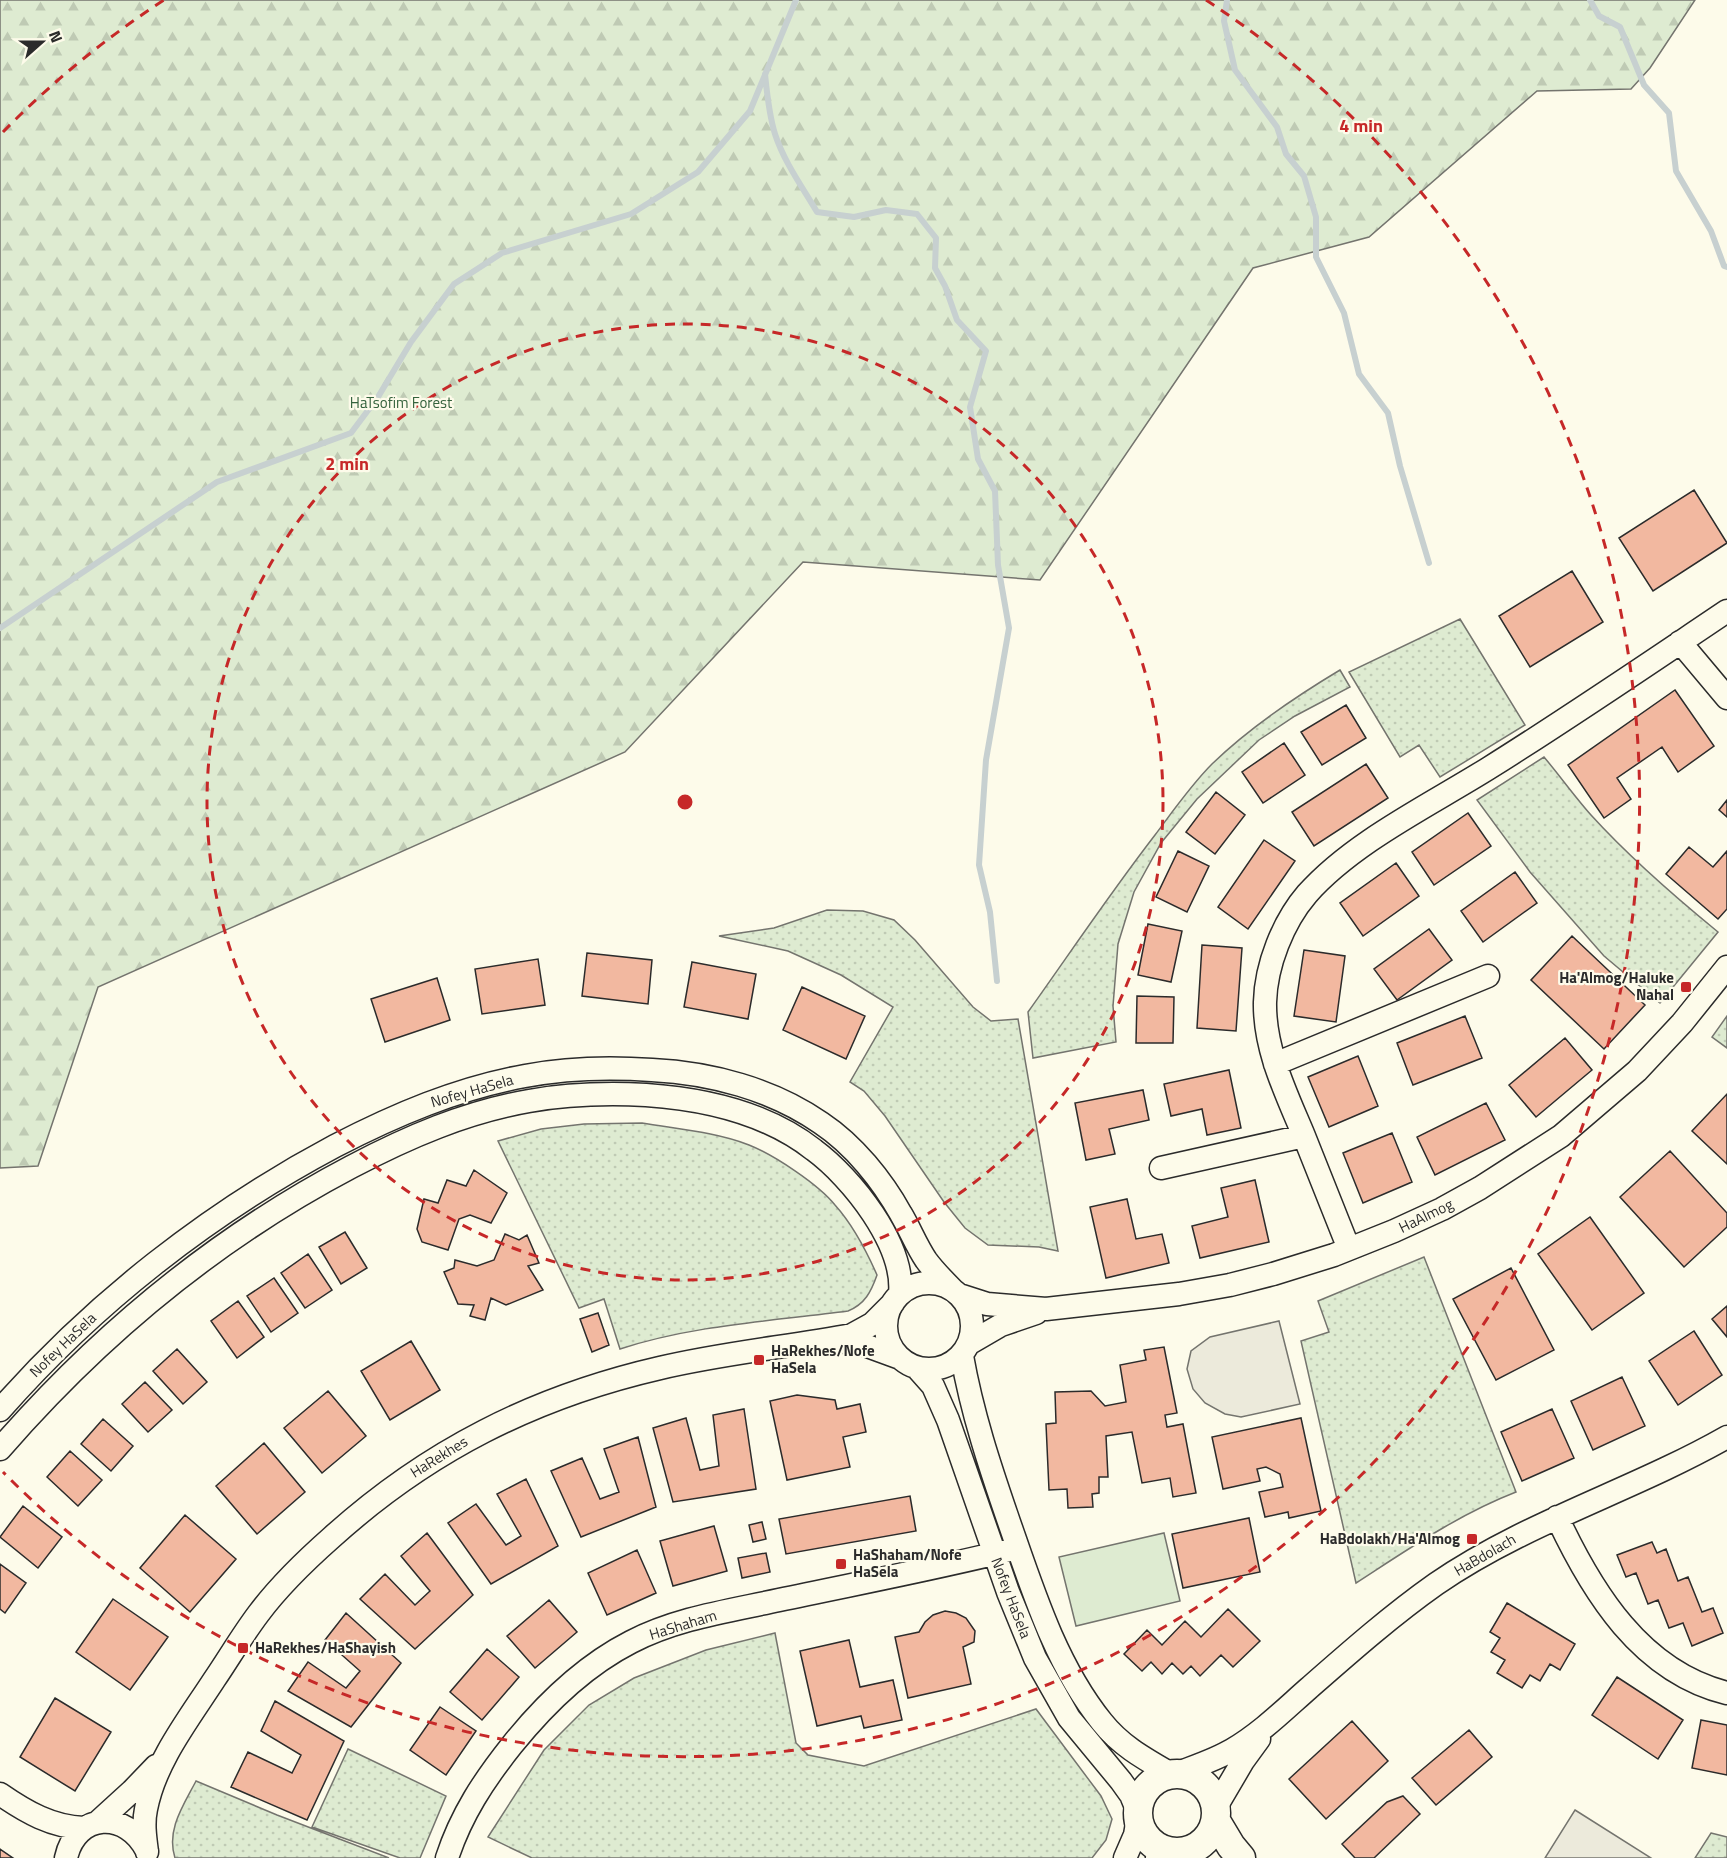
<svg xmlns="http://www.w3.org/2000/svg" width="1727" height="1858" font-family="'Titillium Web',sans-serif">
<defs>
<pattern id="grass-dots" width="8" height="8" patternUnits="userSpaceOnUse" patternTransform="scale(1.5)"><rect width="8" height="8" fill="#deebd1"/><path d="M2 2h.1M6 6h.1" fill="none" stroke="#bfcab4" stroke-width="1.8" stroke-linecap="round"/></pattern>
<pattern id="forest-firs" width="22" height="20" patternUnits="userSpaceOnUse" patternTransform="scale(1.5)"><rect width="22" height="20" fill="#deebd1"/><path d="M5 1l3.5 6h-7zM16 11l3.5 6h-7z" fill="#bfcab4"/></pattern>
</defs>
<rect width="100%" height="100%" fill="#fdfbea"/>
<path fill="url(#grass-dots)" stroke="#74746e" stroke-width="1.5" d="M1460,619L1525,725L1440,777L1419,745L1400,757L1349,672Z
M1340,670L1350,687L1295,716L1259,740L1197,799L1161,843L1134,892L1118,944L1113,1006L1116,1042L1033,1058L1028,1012C1070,953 1111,892 1155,835C1173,811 1191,785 1212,764C1250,727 1295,697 1340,670Z
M1544,757C1560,776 1575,797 1591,815C1630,858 1674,896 1718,932L1660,1003L1604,956L1530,872L1477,800Z
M827,910L863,911L894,920L915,940L973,1007L991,1021L1018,1019L1058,1251L1039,1247L988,1245L965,1228L944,1202L885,1116L864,1091L850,1082L893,1007L841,975L788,951L719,936L774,928Z
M1727,1016V1048L1712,1037Z
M642,1123C677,1129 715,1132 749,1145C774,1155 818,1184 835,1205C853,1225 866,1250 877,1275C871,1292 865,1304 848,1311C773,1321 693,1325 620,1349L604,1299L579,1308L498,1141L541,1129L584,1124Z
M1424,1257L1516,1492C1459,1514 1407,1550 1356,1583L1301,1341L1329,1332L1318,1301Z
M775,1633L796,1743L808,1755L864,1766L1036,1709L1101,1796L1112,1819L1106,1840L1092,1858H532L488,1837L544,1750L589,1705L634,1678L706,1650Z
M348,1749L446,1796L420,1858H400L312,1827Z
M196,1781L277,1815L389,1858H175C166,1830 183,1806 196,1781Z
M1711,1833L1727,1837V1858H1695Z"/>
<path fill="url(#forest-firs)" stroke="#74746e" stroke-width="1.5" d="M0,0H1695L1650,68L1631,89L1537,91L1369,237L1253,268L1040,580L803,562L625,752L98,987L38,1166L0,1168Z"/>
<path fill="#deebd1" stroke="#74746e" stroke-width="1.5" d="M1164,1533L1180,1601L1076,1626L1059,1557Z"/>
<path fill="#eceadb" stroke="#74746e" stroke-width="1.5" d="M1279,1321L1300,1404L1241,1417L1225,1414L1205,1403L1193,1389L1187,1369L1191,1351L1210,1337Z
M1575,1810L1651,1858H1545Z"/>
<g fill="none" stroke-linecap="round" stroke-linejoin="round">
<path stroke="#c7d0d0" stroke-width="6" d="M1227,0L1224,21L1235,70L1277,127L1286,154L1304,176L1316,217V257L1344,313L1359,374L1388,413L1400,466L1429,563
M1590,0L1599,16L1620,27L1644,85L1669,113L1676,171L1711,231L1724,266L1727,267
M765,74C767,94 769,115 775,134C784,162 803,188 817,212L854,217L886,210L917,214L936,238L935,268L945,286L957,320L986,351L970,407L978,459L995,491L998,565L1009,628L986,760L979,865L990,912L997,981
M0,628L217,482L351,433L378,397L411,342L454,284L502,253L631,214L698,172L750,111L796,0"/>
</g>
<path fill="#f2b8a0" stroke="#2b2b2b" stroke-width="1.5" d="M1694,490L1727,543L1653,591L1619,538Z
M1572,571L1603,622L1530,667L1499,616Z
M1675,690L1714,746L1678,772L1662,747L1617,778L1631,799L1604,818L1568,765Z
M1346,705L1366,738L1322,765L1301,732Z
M1284,743L1305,775L1263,803L1242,772Z
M1366,764L1388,798L1314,846L1292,812Z
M1216,792L1245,815L1215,854L1186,832Z
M1727,800V817L1719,810Z
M1468,813L1491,846L1434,885L1412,852Z
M1264,840L1295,861L1248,929L1218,907Z
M1689,847L1713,867L1727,851V909L1718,919L1666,874Z
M1178,851L1209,866L1187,912L1156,897Z
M1396,863L1419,896L1363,936L1340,903Z
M1515,872L1537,903L1483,942L1461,911Z
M1148,924L1182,931L1171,982L1138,975Z
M1429,929L1452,960L1397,1000L1374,969Z
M1572,936L1645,1005L1604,1049L1531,980Z
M1202,945L1242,948L1236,1031L1197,1028Z
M1304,950L1345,956L1336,1022L1294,1016Z
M587,953L652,960L648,1004L582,996Z
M538,959L545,1005L482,1014L475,969Z
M692,962L756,974L748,1019L684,1007Z
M437,978L450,1020L385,1042L371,999Z
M802,987L865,1016L846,1059L783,1030Z
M1137,996L1174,997L1173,1043H1136Z
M1465,1016L1482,1058L1413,1085L1397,1043Z
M1565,1038L1592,1070L1536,1117L1509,1085Z
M1358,1056L1378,1106L1329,1127L1308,1077Z
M1229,1070L1241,1128L1207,1135L1202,1109L1171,1116L1164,1084Z
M1143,1090L1149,1120L1109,1129L1115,1154L1086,1160L1075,1103Z
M1727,1094V1164L1692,1131Z
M1486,1103L1505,1140L1435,1175L1417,1137Z
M1392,1133L1412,1182L1363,1203L1343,1153Z
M1670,1151L1727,1213V1227L1684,1267L1620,1197Z
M474,1170L507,1193L491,1223L470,1215L459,1219L448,1250L422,1242L417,1229L424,1199L438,1203L447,1180L466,1186Z
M1255,1180L1269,1242L1200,1258L1192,1226L1228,1217L1221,1188Z
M1127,1199L1136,1239L1162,1234L1169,1263L1106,1278L1090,1207Z
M1590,1217L1644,1293L1592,1330L1538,1254Z
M345,1232L367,1268L341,1284L319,1247Z
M505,1234L519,1240L527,1235L539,1263L528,1266L543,1290L506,1305L491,1298L485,1320L470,1316L474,1305L458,1304L444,1272L454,1268L455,1260L477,1266L494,1260Z
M308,1254L332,1290L305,1308L281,1273Z
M1511,1268L1554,1350L1496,1380L1453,1299Z
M274,1278L298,1313L271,1332L247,1296Z
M238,1301L264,1337L237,1358L211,1321Z
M1727,1306V1337L1712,1319Z
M598,1313L609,1345L592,1352L580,1319Z
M1694,1331L1722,1375L1678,1405L1649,1361Z
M411,1341L440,1390L390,1420L361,1371Z
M1164,1347L1177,1413L1165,1415L1167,1427L1183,1424L1196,1493L1173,1497L1170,1478L1142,1483L1132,1432L1106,1436L1108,1477H1099V1493L1092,1494L1093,1507L1068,1508L1067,1489L1049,1490L1046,1424L1056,1423L1055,1392L1091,1391L1105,1406L1126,1402L1120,1365L1146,1360L1144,1350Z
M177,1349L207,1382L183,1404L153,1371Z
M1622,1377L1645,1426L1593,1450L1571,1401Z
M145,1382L172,1410L148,1432L122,1404Z
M328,1391L366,1436L322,1473L284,1428Z
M797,1395L835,1400L837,1409L860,1404L866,1432L843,1437L850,1467L787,1480L770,1401Z
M744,1409L756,1489L673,1502L653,1428L686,1418L700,1470L719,1466L713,1415Z
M1552,1409L1574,1458L1522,1481L1501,1432Z
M1301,1418L1321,1511L1289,1518L1288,1512L1265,1517L1259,1492L1283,1487L1280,1474L1266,1467L1257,1469L1260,1481L1223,1489L1212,1437Z
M103,1419L133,1446L111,1471L81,1444Z
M638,1437L656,1507L581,1537L551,1471L582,1458L600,1499L619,1492L604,1449Z
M264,1443L305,1492L257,1534L216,1486Z
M70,1451L102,1480L78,1506L47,1477Z
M526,1479L558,1546L491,1584L448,1523L476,1504L506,1545L521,1536L497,1494Z
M910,1496L916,1531L786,1554L779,1519Z
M23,1506L62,1537L38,1568L0,1537Z
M185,1515L236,1559L190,1612L140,1568Z
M1249,1518L1260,1572L1183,1588L1172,1534Z
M762,1522L766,1539L753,1542L749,1525Z
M714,1526L727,1571L673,1586L660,1541Z
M427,1533L473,1595L415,1649L360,1599L385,1574L415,1605L430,1591L401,1556Z
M1652,1542L1657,1553L1666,1549L1678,1581L1688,1577L1702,1612L1713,1608L1723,1633L1692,1646L1683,1623L1669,1628L1658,1600L1648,1604L1636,1573L1626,1577L1617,1555Z
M637,1550L656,1593L607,1615L588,1573Z
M766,1553L770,1572L742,1578L738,1558Z
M0,1564L26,1583L5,1613L0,1609Z
M113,1599L168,1637L130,1690L76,1652Z
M549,1600L577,1632L535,1668L507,1636Z
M1507,1603L1575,1644L1560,1670L1550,1664L1540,1681L1530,1675L1522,1688L1497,1673L1505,1660L1491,1652L1500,1638L1490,1632Z
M1228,1609L1260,1641L1233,1667L1221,1655L1200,1676L1191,1666L1183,1674L1172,1663L1162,1674L1151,1662L1142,1671L1124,1654L1147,1630L1162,1645L1185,1621L1201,1637Z
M945,1611L956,1613L966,1618L975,1631L974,1642L963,1647L971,1684L908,1698L895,1637L919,1632L925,1622L933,1615Z
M346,1613L401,1663L351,1727L288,1691L308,1662L346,1688L360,1671L325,1640Z
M849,1640L860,1687L893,1680L902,1720L864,1728L861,1716L817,1726L800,1651Z
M487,1649L519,1677L482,1720L450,1692Z
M1617,1677L1683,1720L1658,1759L1592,1715Z
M55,1698L111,1732L75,1791L20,1757Z
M275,1701L344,1741L307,1820L231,1787L248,1752L292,1773L301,1755L261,1731Z
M440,1707L476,1731L446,1775L410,1750Z
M1701,1720L1727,1725V1775L1692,1768Z
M1352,1721L1388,1761L1326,1819L1289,1779Z
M1469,1730L1492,1757L1436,1805L1412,1778Z
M1403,1796L1420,1814L1374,1858H1355L1342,1844L1387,1802Z
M0,1849L13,1858H0Z"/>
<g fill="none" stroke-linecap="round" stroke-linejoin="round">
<g stroke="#2b2b2b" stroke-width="25">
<path id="minor" d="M1680,642L1727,698
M1275,1064L1488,976
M1161,1168L1304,1136
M1349,1249C1334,1211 1319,1174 1304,1136C1286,1093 1264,1049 1265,1002C1266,965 1283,922 1307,894C1353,842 1430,805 1489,768C1569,718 1648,664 1727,611
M886 1326a43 43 0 1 1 86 0a43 43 0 1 1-86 0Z
M959,1295L987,1304L1046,1309L1179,1294L1230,1285L1273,1274L1334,1255L1394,1231L1442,1209L1480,1188L1561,1136L1637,1071L1682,1023L1727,967
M836,1341L859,1343L900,1358
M970,1343L1001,1325L1036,1313
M962,1356C972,1413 990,1467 1009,1522C1033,1591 1056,1665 1102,1722C1121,1746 1145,1759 1171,1774
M917,1368L933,1386L948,1420L1008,1592L1035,1658L1069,1718L1121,1781L1131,1795L1138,1812
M0,1410C94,1303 209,1213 335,1146C395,1115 458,1088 525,1076C567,1068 609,1067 652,1070C711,1073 772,1089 821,1123C854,1145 882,1180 901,1214C910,1229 916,1245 926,1260C934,1271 943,1280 953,1290
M0,1449C100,1334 216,1238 351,1167C408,1137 466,1112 529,1101C568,1094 607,1093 646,1095C705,1099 767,1113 814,1150C852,1178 905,1245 900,1294
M1557,1517C1592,1592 1641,1672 1727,1693
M1178,1773C1196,1766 1215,1760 1232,1750C1261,1733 1284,1710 1309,1688C1350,1652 1392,1615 1436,1584C1526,1522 1632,1491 1727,1437
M0,1794C26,1812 52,1827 84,1828
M1216,1807L1243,1761L1259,1739
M98,1822L132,1791L156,1766
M147,1852C145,1837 143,1823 146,1809C155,1762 188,1720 214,1680C229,1658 243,1634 259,1613C280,1585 305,1561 331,1538C427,1451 534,1397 660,1368C723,1353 788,1347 852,1335L872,1324L893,1303
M66,1858C76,1812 127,1810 147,1851
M447,1858C461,1815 484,1780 512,1745C545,1704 584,1666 631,1642C677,1618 729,1611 779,1600C859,1583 939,1568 1018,1548
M1125,1858L1135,1835L1138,1818
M1157,1858L1172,1852"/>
</g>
<g stroke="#2b2b2b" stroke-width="31">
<path id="major" d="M1138 1813a39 39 0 1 1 78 0a39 39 0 1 1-78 0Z
M1216,1821L1231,1846L1241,1858"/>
</g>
<use href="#minor" stroke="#fdfbea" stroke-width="22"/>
<use href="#major" stroke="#fdfbea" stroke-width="28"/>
</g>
<g fill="none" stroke="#c62828" stroke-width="3" stroke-dasharray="10 8">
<circle cx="685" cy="802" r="478"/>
<path d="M3 132A956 956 0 0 1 164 0M1206 0A956 956 0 1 1 3 1472"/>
</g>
<g fill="#c62828" stroke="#fdfbea" stroke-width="2">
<rect x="1680" y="981" width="12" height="12" rx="3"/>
<rect x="753" y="1354" width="12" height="12" rx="3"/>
<rect x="1466" y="1533" width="12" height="12" rx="3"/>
<rect x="835" y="1558" width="12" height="12" rx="3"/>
<rect x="237" y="1642" width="12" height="12" rx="3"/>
</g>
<g text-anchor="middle" stroke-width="4.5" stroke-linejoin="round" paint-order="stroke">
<g font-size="15" fill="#34623c" stroke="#fdfbea">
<text x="401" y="408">HaTsofim Forest</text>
</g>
<g font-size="15" font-weight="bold" fill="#2b2b2b" stroke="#fdfbea" text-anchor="start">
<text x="1674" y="983" text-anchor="end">Ha'Almog/Haluke<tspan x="1674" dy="17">Nahal</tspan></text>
<text x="771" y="1356">HaRekhes/Nofe<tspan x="771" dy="17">HaSela</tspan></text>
<text x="1460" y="1544" text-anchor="end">HaBdolakh/Ha'Almog</text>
<text x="853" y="1560">HaShaham/Nofe<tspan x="853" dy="17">HaSela</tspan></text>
<text x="255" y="1653">HaRekhes/HaShayish</text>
</g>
<g font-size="15" fill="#2b2b2b" stroke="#fdfbea">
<text transform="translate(472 1091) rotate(-16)" y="5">Nofey HaSela</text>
<text transform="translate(1426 1216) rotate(-26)" y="5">HaAlmog</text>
<text transform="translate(63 1345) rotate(-44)" y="5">Nofey HaSela</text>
<text transform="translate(439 1457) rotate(-32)" y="5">HaRekhes</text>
<text transform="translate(1485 1555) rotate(-30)" y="5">HaBdolach</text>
<text transform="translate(1011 1598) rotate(69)" y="5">Nofey HaSela</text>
<text transform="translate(683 1625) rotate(-17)" y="5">HaShaham</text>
</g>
</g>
<circle cx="685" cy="802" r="9" fill="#c62828" stroke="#fdfbea" stroke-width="3"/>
<g font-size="18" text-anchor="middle" font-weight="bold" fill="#c62828" stroke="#fdfbea" stroke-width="4.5" stroke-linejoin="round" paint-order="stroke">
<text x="1361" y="132">4 min</text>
<text x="347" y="470">2 min</text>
</g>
<g transform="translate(42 42) rotate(69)" stroke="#fdfbea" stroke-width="4.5" paint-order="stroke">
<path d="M0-4.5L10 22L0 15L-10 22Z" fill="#2b2b2b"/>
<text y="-9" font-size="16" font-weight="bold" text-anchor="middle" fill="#2b2b2b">N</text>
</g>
</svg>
